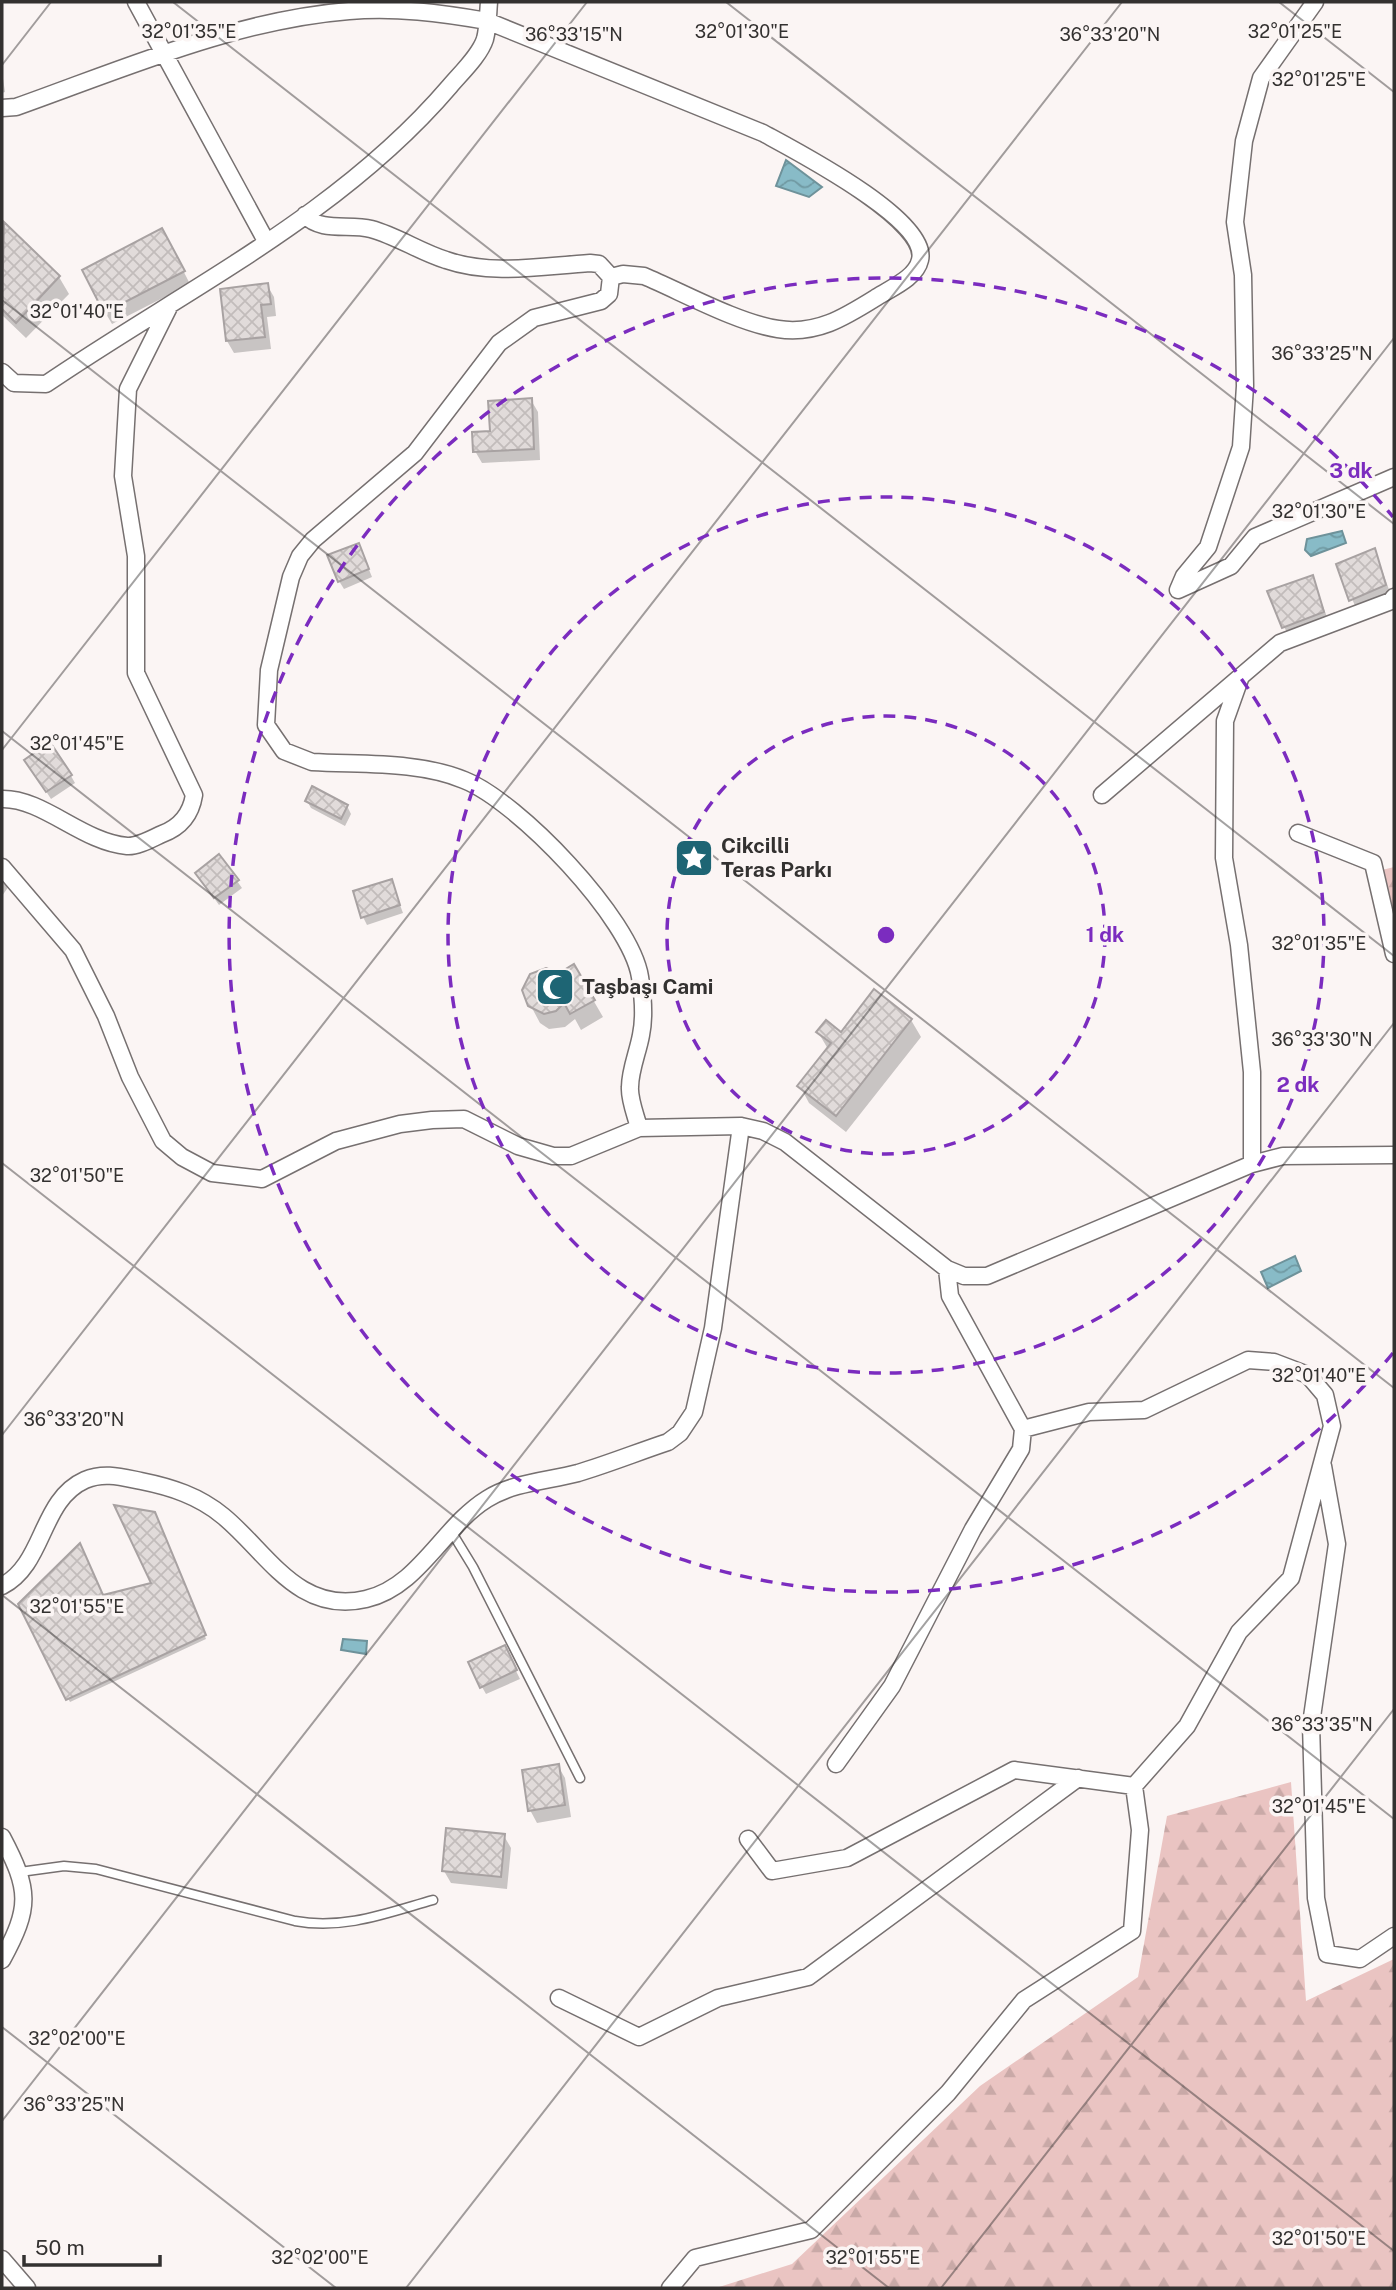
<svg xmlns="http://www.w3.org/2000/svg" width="1396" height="2290" font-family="'Public Sans',sans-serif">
<defs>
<pattern id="forest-firs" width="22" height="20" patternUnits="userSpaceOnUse" patternTransform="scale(1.75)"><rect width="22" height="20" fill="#eac4c2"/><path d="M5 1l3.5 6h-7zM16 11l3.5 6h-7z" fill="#c9a9a7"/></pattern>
<pattern id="water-waves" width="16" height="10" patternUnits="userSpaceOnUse" patternTransform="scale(1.75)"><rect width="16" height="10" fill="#88bbc7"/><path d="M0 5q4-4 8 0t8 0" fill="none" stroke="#7099a2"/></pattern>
<pattern id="building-cross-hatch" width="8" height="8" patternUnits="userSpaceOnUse" patternTransform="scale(1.75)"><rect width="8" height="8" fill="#e1dbda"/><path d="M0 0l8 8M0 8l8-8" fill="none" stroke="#c2bcbb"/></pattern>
</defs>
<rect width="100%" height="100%" fill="#fbf5f4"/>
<path fill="url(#forest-firs)" d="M1394,867V923L1382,870Z
M1291,1782L1306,2001L1394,1959V2288H716L792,2264L980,2086L1138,1977L1167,1816Z"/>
<path fill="url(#water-waves)" stroke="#6e929a" stroke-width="2" d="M786,160L822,187L809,197L776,186Z
M1342,531L1346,543L1311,556L1305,550L1307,539Z
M1295,1256L1301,1271L1268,1288L1261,1272Z
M343,1639L367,1641L366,1654L341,1650Z"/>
<path fill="#0003" d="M2,72L5,92L2,93Z
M4,224L59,277L69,294L26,338L2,315Z
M169,243L190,284L112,324L105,312Z
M267,285L274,297L276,316L267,317L271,349L234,353L227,341Z
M531,400L538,412L540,460L482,463L475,451Z
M359,545L372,577L344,589L339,581Z
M1375,550L1392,598L1358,613L1338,565Z
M1312,577L1330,625L1291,639L1284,627Z
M31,768L71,776L75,783L51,799Z
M307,801L347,806L351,814L345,826L311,808Z
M197,874L237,881L242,888L219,905Z
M2,876L9,886L2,896Z
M391,881L403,913L367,925L363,917Z
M574,967L603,1017L581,1030L575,1019L565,1027L549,1029L540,1023L525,995Z
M911,1020L921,1037L846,1132L809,1103L800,1086L828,1049L818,1032L841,1034Z
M156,1517L206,1639L70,1702L20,1604L103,1597L154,1584Z
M508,1655L520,1679L486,1694L482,1687Z
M558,1766L565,1778L571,1817L537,1823L530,1810Z
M504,1836L511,1848L507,1889L451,1883L444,1871Z"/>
<path fill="url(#building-cross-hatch)" stroke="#a8a2a2" stroke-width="2" d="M4,222L60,276L16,323L2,309Z
M162,228L185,271L104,313L82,270Z
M268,283L271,304L261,305L265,337L226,341L220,289Z
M532,398L534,449L473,452L472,432L490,431L488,401Z
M359,543L369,569L338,582L327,555Z
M1375,548L1386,585L1349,601L1336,564Z
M1313,575L1324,612L1282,628L1267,591Z
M50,742L72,775L46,792L24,760Z
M312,786L348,805L341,819L305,801Z
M219,854L239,880L214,898L195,873Z
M392,879L400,905L361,918L353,891Z
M574,964L595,1000L570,1014L564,1003L556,1011L544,1014L528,1006L522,990L530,974L546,968L559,973Z
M874,989L912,1019L836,1116L797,1086L831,1043L816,1032L826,1020L841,1032Z
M114,1505L155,1512L206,1635L66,1700L18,1604L80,1543L103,1595L151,1583Z
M505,1645L517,1670L480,1688L468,1662Z
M559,1764L565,1805L528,1811L522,1770Z
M446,1828L505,1834L501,1877L442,1871Z"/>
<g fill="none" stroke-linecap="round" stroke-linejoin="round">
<g stroke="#767070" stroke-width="11">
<path id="service" d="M451,1531L473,1567L580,1778
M20,1872L64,1866L96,1869L295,1921C344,1930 387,1913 433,1900"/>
</g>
<g stroke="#767070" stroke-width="19">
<path id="minor" d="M136,2L266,241
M1315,2L1261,78L1244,141L1235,222L1243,275L1245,386L1241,447L1208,547L1184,576L1178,590L1231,566L1255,537L1394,477
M2,108L16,107C123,69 235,20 349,11C395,7 441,13 487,21L763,133C794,150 930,220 920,260C916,278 891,288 877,297C845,317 817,335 778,329C738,323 682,292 644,276L623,274L611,277
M305,215C321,233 350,223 371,229C397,236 420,252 446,260C492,276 542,266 590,263L599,264L611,277L609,294L601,301L534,318L499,343L415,453L313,540L300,556L291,577L269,670L266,725L284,751L312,762C361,765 418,761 464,780C518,801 631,919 640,977C643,996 645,1016 641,1035C638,1052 630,1070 630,1087C629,1099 636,1116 639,1128
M2,372L14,383L46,384C184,290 340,215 450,86C461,73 480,55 485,39C488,28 488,13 489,2
M1241,676L1225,721L1224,858L1239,945L1252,1072V1164
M1102,795L1280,643L1391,601L1394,597
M2,799C43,798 82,842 127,846C137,847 153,838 162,834C181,827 191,814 194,795L136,673V556L123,476L128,389L170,305
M1298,833L1373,863L1394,954
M2,867L73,950L106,1016L130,1077L163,1141L182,1157L212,1173L262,1179L336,1141L400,1124L432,1120L464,1119L518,1146L553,1156H571L639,1128L741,1126L763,1131L785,1142L947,1269L964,1276H987L1252,1164L1283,1156L1394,1155
M1323,1466L1337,1544L1311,1724L1316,1898L1327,1954L1360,1959L1394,1936
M2,1586C45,1564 40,1500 85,1480C104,1472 121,1477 141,1481C171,1487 199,1496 223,1516C267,1552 298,1615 366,1599C419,1587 443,1526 487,1499C514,1482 548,1481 578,1473C608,1464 638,1452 668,1442L680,1433L694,1412L713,1328L741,1126
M836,1764L892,1686L973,1529L1021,1449L1023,1429L950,1296L947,1269
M2,1837C30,1890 31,1907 2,1960
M748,1839L772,1871L847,1858L1014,1770L1134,1786
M559,1998L639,2037L718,1998L808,1977L1078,1778
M2,2259L27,2288
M670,2288L695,2258L811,2230L948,2093L1024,2000L1132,1931L1140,1830L1134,1786L1187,1726L1239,1632L1291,1578L1332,1426L1325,1395L1308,1375L1274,1362L1248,1360L1144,1410L1089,1412L1023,1429"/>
</g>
<use href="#service" stroke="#fff" stroke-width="8"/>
<use href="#minor" stroke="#fff" stroke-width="16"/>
</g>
<path fill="none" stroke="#333130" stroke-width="2" stroke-opacity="0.45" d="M173,2L1394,956M726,2L1394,524M1279,2L1394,92M2,65L51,2M2,300L1394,1388M2,731L1394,1819M2,750L587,2M2,1163L1394,2251M2,1435L1122,2M2,1595L889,2288M2,2027L336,2288M2,2121L1394,338M406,2288L1394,1023M941,2288L1394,1709"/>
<g fill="none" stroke="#7b2cbf" stroke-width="3.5" stroke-dasharray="12 9">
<circle cx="886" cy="935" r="219"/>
<circle cx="886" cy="935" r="438"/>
<path d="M1393 1353A657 657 0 1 1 1393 517"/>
</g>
<defs>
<g id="sight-square" transform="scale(2.0125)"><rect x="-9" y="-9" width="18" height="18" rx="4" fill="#1e6574" stroke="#fbf5f4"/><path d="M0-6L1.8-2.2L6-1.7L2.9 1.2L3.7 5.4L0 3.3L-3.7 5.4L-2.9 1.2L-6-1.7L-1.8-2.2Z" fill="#fff"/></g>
<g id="mosque-square" transform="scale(2.0125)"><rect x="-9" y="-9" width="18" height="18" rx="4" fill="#1e6574" stroke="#fbf5f4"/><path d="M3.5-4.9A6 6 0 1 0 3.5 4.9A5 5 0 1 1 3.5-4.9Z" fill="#fff"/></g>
</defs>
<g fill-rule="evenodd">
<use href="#sight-square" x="694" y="858"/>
<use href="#mosque-square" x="555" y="987"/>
</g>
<g text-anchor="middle" stroke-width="7" stroke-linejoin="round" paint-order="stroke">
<g font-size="21" font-weight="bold" fill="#333130" stroke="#fbf5f4" text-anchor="start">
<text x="721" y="853">Cikcilli<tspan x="721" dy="24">Teras Parkı</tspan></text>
<text x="582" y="994">Taşbaşı Cami</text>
</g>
</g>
<g font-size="18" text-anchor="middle" fill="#333130" stroke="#fbf5f4" stroke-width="7" stroke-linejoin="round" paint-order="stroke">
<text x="1295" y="38">32°01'25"E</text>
<text x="189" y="38">32°01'35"E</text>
<text x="742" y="38">32°01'30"E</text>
<text x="1110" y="41">36°33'20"N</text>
<text x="574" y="41">36°33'15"N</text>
<text x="1319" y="86">32°01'25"E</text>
<text x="77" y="318">32°01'40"E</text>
<text x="1322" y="360">36°33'25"N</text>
<text x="1319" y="518">32°01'30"E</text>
<text x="77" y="750">32°01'45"E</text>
<text x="1319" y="950">32°01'35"E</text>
<text x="1322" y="1046">36°33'30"N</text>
<text x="77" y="1182">32°01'50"E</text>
<text x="1319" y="1382">32°01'40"E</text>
<text x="74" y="1426">36°33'20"N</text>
<text x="77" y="1613">32°01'55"E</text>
<text x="1322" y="1731">36°33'35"N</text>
<text x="1319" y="1813">32°01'45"E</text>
<text x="77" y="2045">32°02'00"E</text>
<text x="74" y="2111">36°33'25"N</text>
<text x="1319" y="2245">32°01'50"E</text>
<text x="320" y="2264">32°02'00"E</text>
<text x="873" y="2264">32°01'55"E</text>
</g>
<circle cx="886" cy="935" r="10" fill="#7b2cbf" stroke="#fbf5f4" stroke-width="3.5"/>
<g font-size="21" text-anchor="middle" font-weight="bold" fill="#7b2cbf" stroke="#fbf5f4" stroke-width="7" stroke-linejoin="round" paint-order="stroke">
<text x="1351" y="478">3 dk</text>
<text x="1105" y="942">1 dk</text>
<text x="1298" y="1092">2 dk</text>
</g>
<rect width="1396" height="2290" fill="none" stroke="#333130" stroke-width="7"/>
<path d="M24 2255v10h136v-10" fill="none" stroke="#333130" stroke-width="3.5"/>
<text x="35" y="2255" font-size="21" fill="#333130" stroke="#fbf5f4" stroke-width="5" paint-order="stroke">50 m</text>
</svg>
